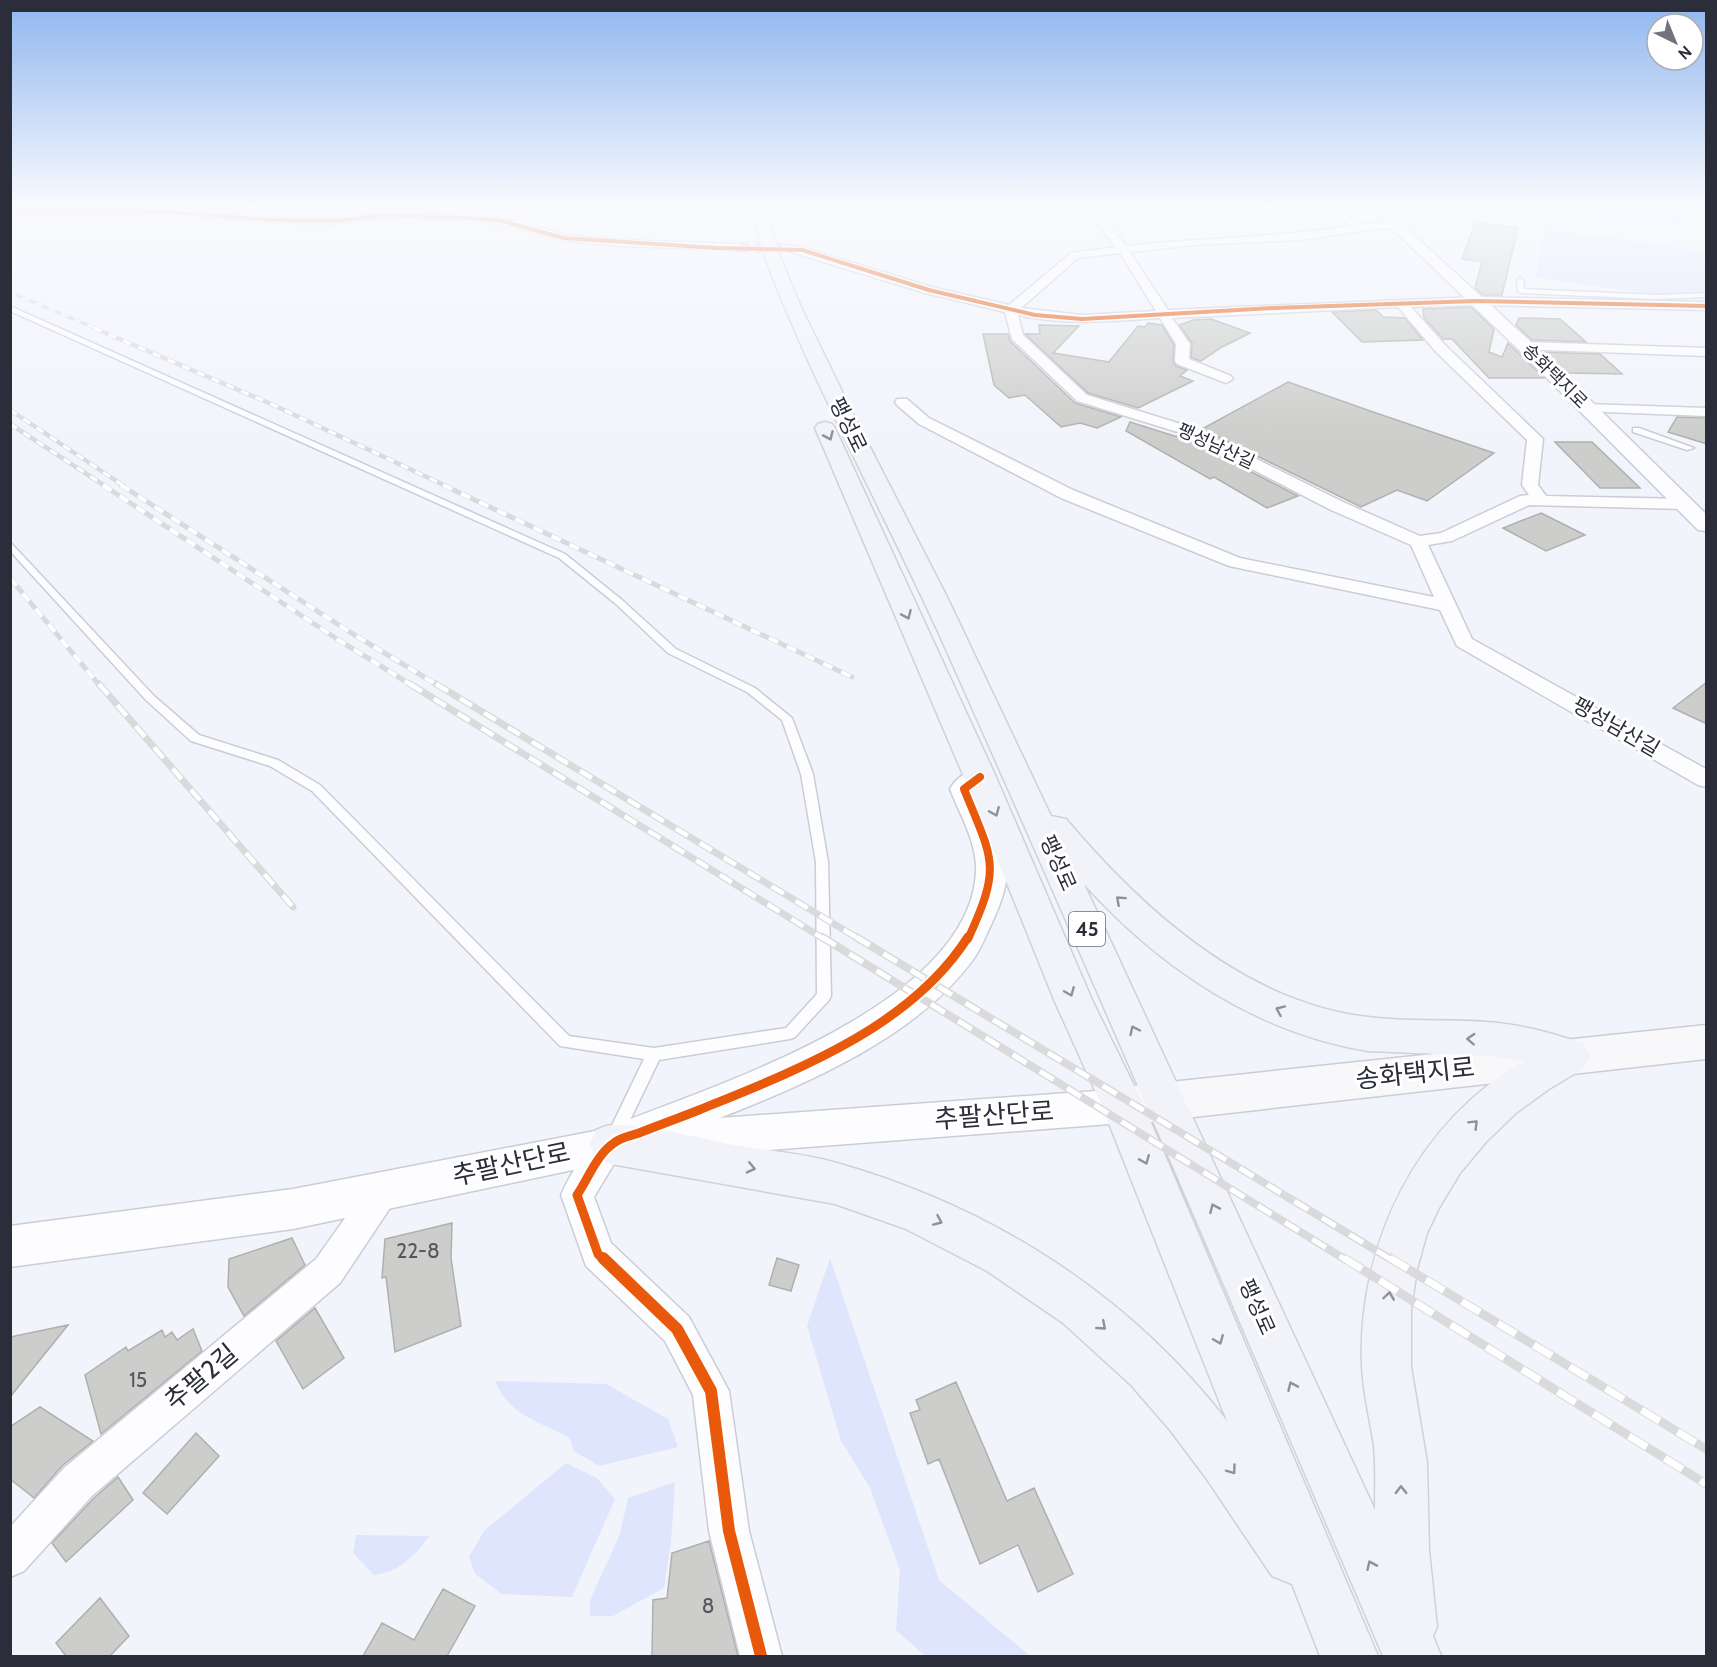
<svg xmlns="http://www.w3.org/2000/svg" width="1717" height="1667" font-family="Cabin,'Noto Sans KR',sans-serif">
<rect width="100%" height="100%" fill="#f2f4fc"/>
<path fill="#dfe5fc" d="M1393,205H1466L1467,207L1464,210L1400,212Z
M1548,205H1683L1684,223Z
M1546,229L1706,251V291L1654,294L1535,278Z
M830,1258L939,1580L1030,1656H925L896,1630L900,1570L870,1488L841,1441L807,1326Z
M495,1381L606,1384L668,1419L678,1447L599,1466L574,1451L569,1437C539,1422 509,1415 495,1381Z
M566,1463L597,1478L615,1499L572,1597L502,1594L475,1574L469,1557L484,1531Z
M675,1482L671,1543L664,1588L613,1616H590V1600L620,1534L628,1498Z
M356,1535L429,1536H430C412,1557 402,1571 374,1575L353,1553Z"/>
<path fill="#cdcecb" stroke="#afb0ae" stroke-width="1.5" d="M1475,222L1518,228L1502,295H1483L1475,288L1482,262L1462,259Z
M1471,307L1494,329L1489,352L1502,357L1508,343L1544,378H1489L1452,339H1443L1424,318L1423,309Z
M1376,310L1383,317L1405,318L1423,340L1362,342L1332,312Z
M1519,318L1560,319L1586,342L1532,340L1516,325Z
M1211,319L1250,333L1222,347L1201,361L1191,358L1192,343L1179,325L1193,320Z
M1148,323L1162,325L1174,345L1173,362L1176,366L1187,370L1180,376L1193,381L1138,408L1088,393L1025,334H1040L1039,325L1079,326L1053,353L1109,362L1138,326L1145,327Z
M983,334H1008L1010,341L1075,403L1121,417L1097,428L1080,423L1061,427L1025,395L1009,398L994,385Z
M1545,352L1600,354L1622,374L1566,373Z
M1288,382L1376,413L1494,453L1427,501L1397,490L1361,507L1202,429Z
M1677,417L1707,418V444L1668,432Z
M1130,422L1184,439L1186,438L1298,496L1267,508L1214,477L1210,479L1126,431Z
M1555,442H1592L1640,488H1600Z
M1541,513L1585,535L1546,551L1503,528Z
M1707,682V724L1673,708Z
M452,1223L451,1258L461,1326L395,1352L386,1277L382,1278L385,1239Z
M292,1238L305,1265L244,1316L228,1287L229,1259Z
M777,1258L799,1265L791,1291L769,1285Z
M315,1308L344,1358L303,1389L276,1341Z
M68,1325L10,1397V1337Z
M193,1329L202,1351L101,1434L85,1375L126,1347L128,1351L162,1330L165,1337L172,1332L177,1340Z
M956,1382L1007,1501L1034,1488L1073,1574L1038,1592L1018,1545L980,1564L939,1459L928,1464L910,1413L920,1410L916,1400Z
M40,1407L93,1441L62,1466L34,1498L10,1479V1427Z
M196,1433L219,1456L167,1514L143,1493Z
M118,1477L133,1500L66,1562L52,1543L94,1498Z
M709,1541L738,1656H652L653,1600L667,1598L672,1553Z
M443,1589L475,1606L447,1656H363L382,1623L414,1640Z
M100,1598L129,1636L110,1656H66L56,1643Z"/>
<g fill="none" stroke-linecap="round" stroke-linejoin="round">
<path stroke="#caccd5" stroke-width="11" stroke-dasharray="11 6" stroke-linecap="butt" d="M738,247L784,248"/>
<g stroke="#cbcdd6" stroke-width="3">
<path id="service" d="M1520,278L1523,280L1524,289L1657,295L1706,293V297L1657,299L1521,293L1518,291L1517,280Z
M10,306L565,554L622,600L676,649L755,688L792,718L813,774L828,862L831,996L829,1000L795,1037L790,1039L659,1060L618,1145L613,1147L608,1145L605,1140L644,1059L560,1046L312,791L270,766L191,741L146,700L10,551V542L154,696L199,735L278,760L320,785L569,1036L654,1048L786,1028L817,994L816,862L801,774L782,720L747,692L668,653L616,604L559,558L10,311Z
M1633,428H1639L1694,448L1687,450L1633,432Z"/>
</g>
<g stroke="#cbcdd6" stroke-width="3">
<path id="minor" d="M1087,205H1097L1098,212L1126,246C1202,238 1278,237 1354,226L1330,216L1314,205C1334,205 1349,222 1368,224C1379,225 1392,218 1401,225L1396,228L1366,230L1302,240L1192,245L1130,252L1168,310L1476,297L1706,302V310L1476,305L1411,307L1446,346L1540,436L1543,439L1538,485L1546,496L1684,499L1692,504L1684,509L1529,505L1452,541L1428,545L1472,639L1706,769V787L1698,785L1457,646L1440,610L1229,566L1061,498L919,424L897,405L895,402L897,399H907L929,418L1073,490L1240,558L1434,597L1411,545L1331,510L1184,434L1077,401L1012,339L1005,312L925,293L778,248L784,245L802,247L932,287L1009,305L1071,253L1116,247L1088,212ZM1120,253L1156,311L1082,315L1021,308L1078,258ZM1398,307L1436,352L1527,440L1522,485L1529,495L1520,496L1441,533L1420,536L1343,502L1194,428L1087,395L1023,335L1018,315C1065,326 1113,321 1160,318L1176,344L1175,361L1177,364L1226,383L1233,379L1231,376L1189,359L1190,344L1172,318Z
M10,206L156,208L274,217L335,218L385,212L469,215L518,221L565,235L621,240L738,244L744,247L738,250L621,246L564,241L517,227L469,221L385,218L335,224L274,223L156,214L10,212Z
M1525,342L1706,348V356L1520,349L1518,346L1520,343Z
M1586,404L1706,408V416L1581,411L1579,408Z
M611,1130L622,1134L626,1144L594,1197L611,1243L689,1317L729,1391L749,1531L782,1656H740L709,1531L693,1395L665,1341L586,1266L561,1195C569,1176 592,1137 611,1130Z
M383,1176L394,1180L399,1191L394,1202L340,1283L92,1496L24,1571L10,1577V1527L64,1468L316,1259L372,1180Z"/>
</g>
<g stroke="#cbcdd6" stroke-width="3">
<path id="tertiary" d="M1368,205H1381L1531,342L1706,514V531L1698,530L1519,350Z
M980,767L990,770L994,777L990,784L980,792C990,817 1006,841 1007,869C1007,889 999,907 991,925C986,935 981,948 975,957C918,1037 808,1083 720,1118L1123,1089L1136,1094L1142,1106L1136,1118L1123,1123L611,1162L293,1229L10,1267V1226L293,1189L626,1125L628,1120C729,1081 971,1001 976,871C977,842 960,815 950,789C956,778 967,771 980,767Z"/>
</g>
<g stroke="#cbcdd6" stroke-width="3">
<path id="secondary" d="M1706,1025V1059L1123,1125L1108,1119L1102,1106L1108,1093L1123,1087Z"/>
</g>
<g stroke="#d0d1d7" stroke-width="3">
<path id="primary" d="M751,205H765L780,257L801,307L853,414L947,597L1051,816L1066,819C1142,909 1245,1003 1368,1017C1407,1022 1447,1019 1486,1022C1520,1024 1553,1033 1584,1044L1590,1056L1584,1068L1549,1089L1516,1113L1486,1142L1460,1173L1439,1208L1427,1233L1417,1269L1411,1310V1367L1427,1462L1429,1550L1437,1627L1433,1636L1441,1656H1383C1237,1315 1091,973 939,634C896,540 848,449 805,354C784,305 761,258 751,205ZM1084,884C1159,967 1256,1033 1368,1051L1488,1056L1525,1061C1417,1121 1357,1245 1362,1366C1363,1393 1370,1419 1374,1446C1376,1467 1375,1489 1375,1510Z
M825,422L832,424L835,428L996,777L1093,1002L1144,1106L1378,1656H1320L1292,1584L1272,1576L1206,1478L1170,1430L1131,1385L1063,1323L987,1271L906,1229L835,1204L611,1164L596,1158L590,1144L596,1130C601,1128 607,1125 613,1125C648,1124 695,1137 729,1144C765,1151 802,1153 837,1163C991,1207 1128,1293 1227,1421L1102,1106L1055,1002L964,777L815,428L818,424Z"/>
</g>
<use href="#service" fill="#fdfdff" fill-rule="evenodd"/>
<use href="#minor" fill="#fdfdff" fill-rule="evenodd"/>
<use href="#tertiary" fill="#fdfdff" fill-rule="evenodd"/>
<use href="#secondary" fill="#f8f8fb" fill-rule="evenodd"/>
<use href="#primary" fill="#f2f3f9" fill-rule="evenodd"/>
<g stroke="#dadadd" stroke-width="3">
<path id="rail-far5" d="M10,292L97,329"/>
</g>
<g stroke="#dadadd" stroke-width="4.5">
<path id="rail-far4" d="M94,328L269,403L446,486
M10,410L124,486
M10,424L105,486"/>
</g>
<g stroke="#dadadd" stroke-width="5">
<path id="rail-far3" d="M103,485L337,639L413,686
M121,485L353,634L439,686
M443,485L852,677
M10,578L100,686"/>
</g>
<g stroke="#dadadd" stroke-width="7">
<path id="rail-far2" d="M99,684L293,907
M410,684L824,939
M436,684L859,939"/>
</g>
<g stroke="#dadadd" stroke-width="8">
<path id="rail-far1" d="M822,937L1346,1260
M856,937L1392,1260"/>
</g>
<g stroke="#dadadd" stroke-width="9">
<path id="rail" d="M1344,1258L1706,1484
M1390,1258L1706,1449"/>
</g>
<use href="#rail-far5" stroke="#fff" stroke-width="2" stroke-dasharray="7" stroke-linecap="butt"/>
<use href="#rail-far4" stroke="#fff" stroke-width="3" stroke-dasharray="8" stroke-linecap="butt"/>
<use href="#rail-far3" stroke="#fff" stroke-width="4" stroke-dasharray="10" stroke-linecap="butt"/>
<use href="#rail-far2" stroke="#fff" stroke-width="4.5" stroke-dasharray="14" stroke-linecap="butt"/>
<use href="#rail-far1" stroke="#fff" stroke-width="5" stroke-dasharray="16" stroke-linecap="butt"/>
<use href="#rail" stroke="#fff" stroke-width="7" stroke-dasharray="21" stroke-linecap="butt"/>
<g stroke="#fff" stroke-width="5">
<path id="cycleway-far3" d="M10,209L156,211L274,220L335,221L385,215L469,218L502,221L564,238L717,248L802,250L929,290L1035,315L1082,319L1273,308L1476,301L1706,306"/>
</g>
<g stroke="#fff" stroke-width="11">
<path id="cycleway-far2" d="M968,939C1002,865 993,861 964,789L980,777"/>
</g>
<g stroke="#fff" stroke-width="13">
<path id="cycleway-far1" d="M604,1260L598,1254L577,1195C588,1179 597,1154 614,1143C621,1137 631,1136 639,1133C659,1125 679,1118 699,1110C795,1071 910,1028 968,937"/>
</g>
<g stroke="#fff" stroke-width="16">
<path id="cycleway" d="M603,1258L677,1329L711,1391L729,1531L761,1656"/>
</g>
<use href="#cycleway-far3" stroke="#e8590c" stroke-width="4"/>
<use href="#cycleway-far2" stroke="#e8590c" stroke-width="8"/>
<use href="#cycleway-far1" stroke="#e8590c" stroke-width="9"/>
<use href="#cycleway" stroke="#e8590c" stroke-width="12"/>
</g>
<defs><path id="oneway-chevron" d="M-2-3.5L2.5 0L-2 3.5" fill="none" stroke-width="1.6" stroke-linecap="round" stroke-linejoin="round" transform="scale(1.5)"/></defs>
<g stroke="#8e909a">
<use href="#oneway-chevron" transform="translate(829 436) rotate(66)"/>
<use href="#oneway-chevron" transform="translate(907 615) rotate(66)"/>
<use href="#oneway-chevron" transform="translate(995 812) rotate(67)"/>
<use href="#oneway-chevron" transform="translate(1120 900) rotate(-138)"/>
<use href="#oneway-chevron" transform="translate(1070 992) rotate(67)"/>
<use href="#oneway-chevron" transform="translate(1280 1010) rotate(-156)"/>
<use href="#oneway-chevron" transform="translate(1134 1030) rotate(-115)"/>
<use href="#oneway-chevron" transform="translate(1471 1039) rotate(-177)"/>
<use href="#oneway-chevron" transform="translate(1474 1124) rotate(-45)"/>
<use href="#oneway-chevron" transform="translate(1145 1160) rotate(68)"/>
<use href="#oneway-chevron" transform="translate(751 1168) rotate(13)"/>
<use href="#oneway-chevron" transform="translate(1214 1208) rotate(-114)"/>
<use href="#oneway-chevron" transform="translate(938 1221) rotate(24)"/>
<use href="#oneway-chevron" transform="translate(1389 1296) rotate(-82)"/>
<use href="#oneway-chevron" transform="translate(1102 1326) rotate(41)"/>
<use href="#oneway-chevron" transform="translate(1219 1340) rotate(68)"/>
<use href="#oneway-chevron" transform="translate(1292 1386) rotate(-114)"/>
<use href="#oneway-chevron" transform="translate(1232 1470) rotate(54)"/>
<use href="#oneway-chevron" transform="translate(1401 1490) rotate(-91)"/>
<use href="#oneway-chevron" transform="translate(1371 1565) rotate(-114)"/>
</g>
<linearGradient id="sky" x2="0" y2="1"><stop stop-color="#90b6ef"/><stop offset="0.47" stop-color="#f9fafe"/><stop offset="1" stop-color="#f9fafe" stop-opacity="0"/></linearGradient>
<rect width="1717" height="438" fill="url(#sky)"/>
<g text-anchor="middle" stroke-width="6" stroke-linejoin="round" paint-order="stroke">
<g font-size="18" fill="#2b2e3a" stroke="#fff">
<text transform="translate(1555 376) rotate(45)" y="6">송화택지로</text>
<text transform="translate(1216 446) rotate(25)" y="6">팽성남산길</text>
</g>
<rect fill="#fff" stroke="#6b6d75" stroke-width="1.5" x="1069" y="912" width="36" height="34" rx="4.5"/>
<g font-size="20" font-weight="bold" fill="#2b2e3a">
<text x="1087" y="936">45</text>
</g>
<g font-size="21" fill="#2b2e3a" stroke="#fff">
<text transform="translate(848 425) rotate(64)" y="7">팽성로</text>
<text transform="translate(1616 727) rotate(30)" y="7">팽성남산길</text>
<text transform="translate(1058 863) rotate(66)" y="7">팽성로</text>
<text transform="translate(1257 1307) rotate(66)" y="7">팽성로</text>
</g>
<g font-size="21" fill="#54565e">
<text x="418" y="1258">22-8</text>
<text x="138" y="1387">15</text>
<text x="708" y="1613">8</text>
</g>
<g font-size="26" fill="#2b2e3a" stroke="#fff">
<text transform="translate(1415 1073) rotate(-6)" y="9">송화택지로</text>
<text transform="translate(994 1115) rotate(-4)" y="9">추팔산단로</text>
<text transform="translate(511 1164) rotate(-12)" y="9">추팔산단로</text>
<text transform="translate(201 1377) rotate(-40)" y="9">추팔2길</text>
</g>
</g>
<rect width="1717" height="1667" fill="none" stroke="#2b2e3a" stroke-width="24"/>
<g transform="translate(1675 42) rotate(137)"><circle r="28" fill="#ffffff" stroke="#aaabb0" stroke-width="1.5"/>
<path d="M0-4.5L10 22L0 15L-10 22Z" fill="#71737e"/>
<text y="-9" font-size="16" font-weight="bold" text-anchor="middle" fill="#2b2e3a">N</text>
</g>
</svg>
